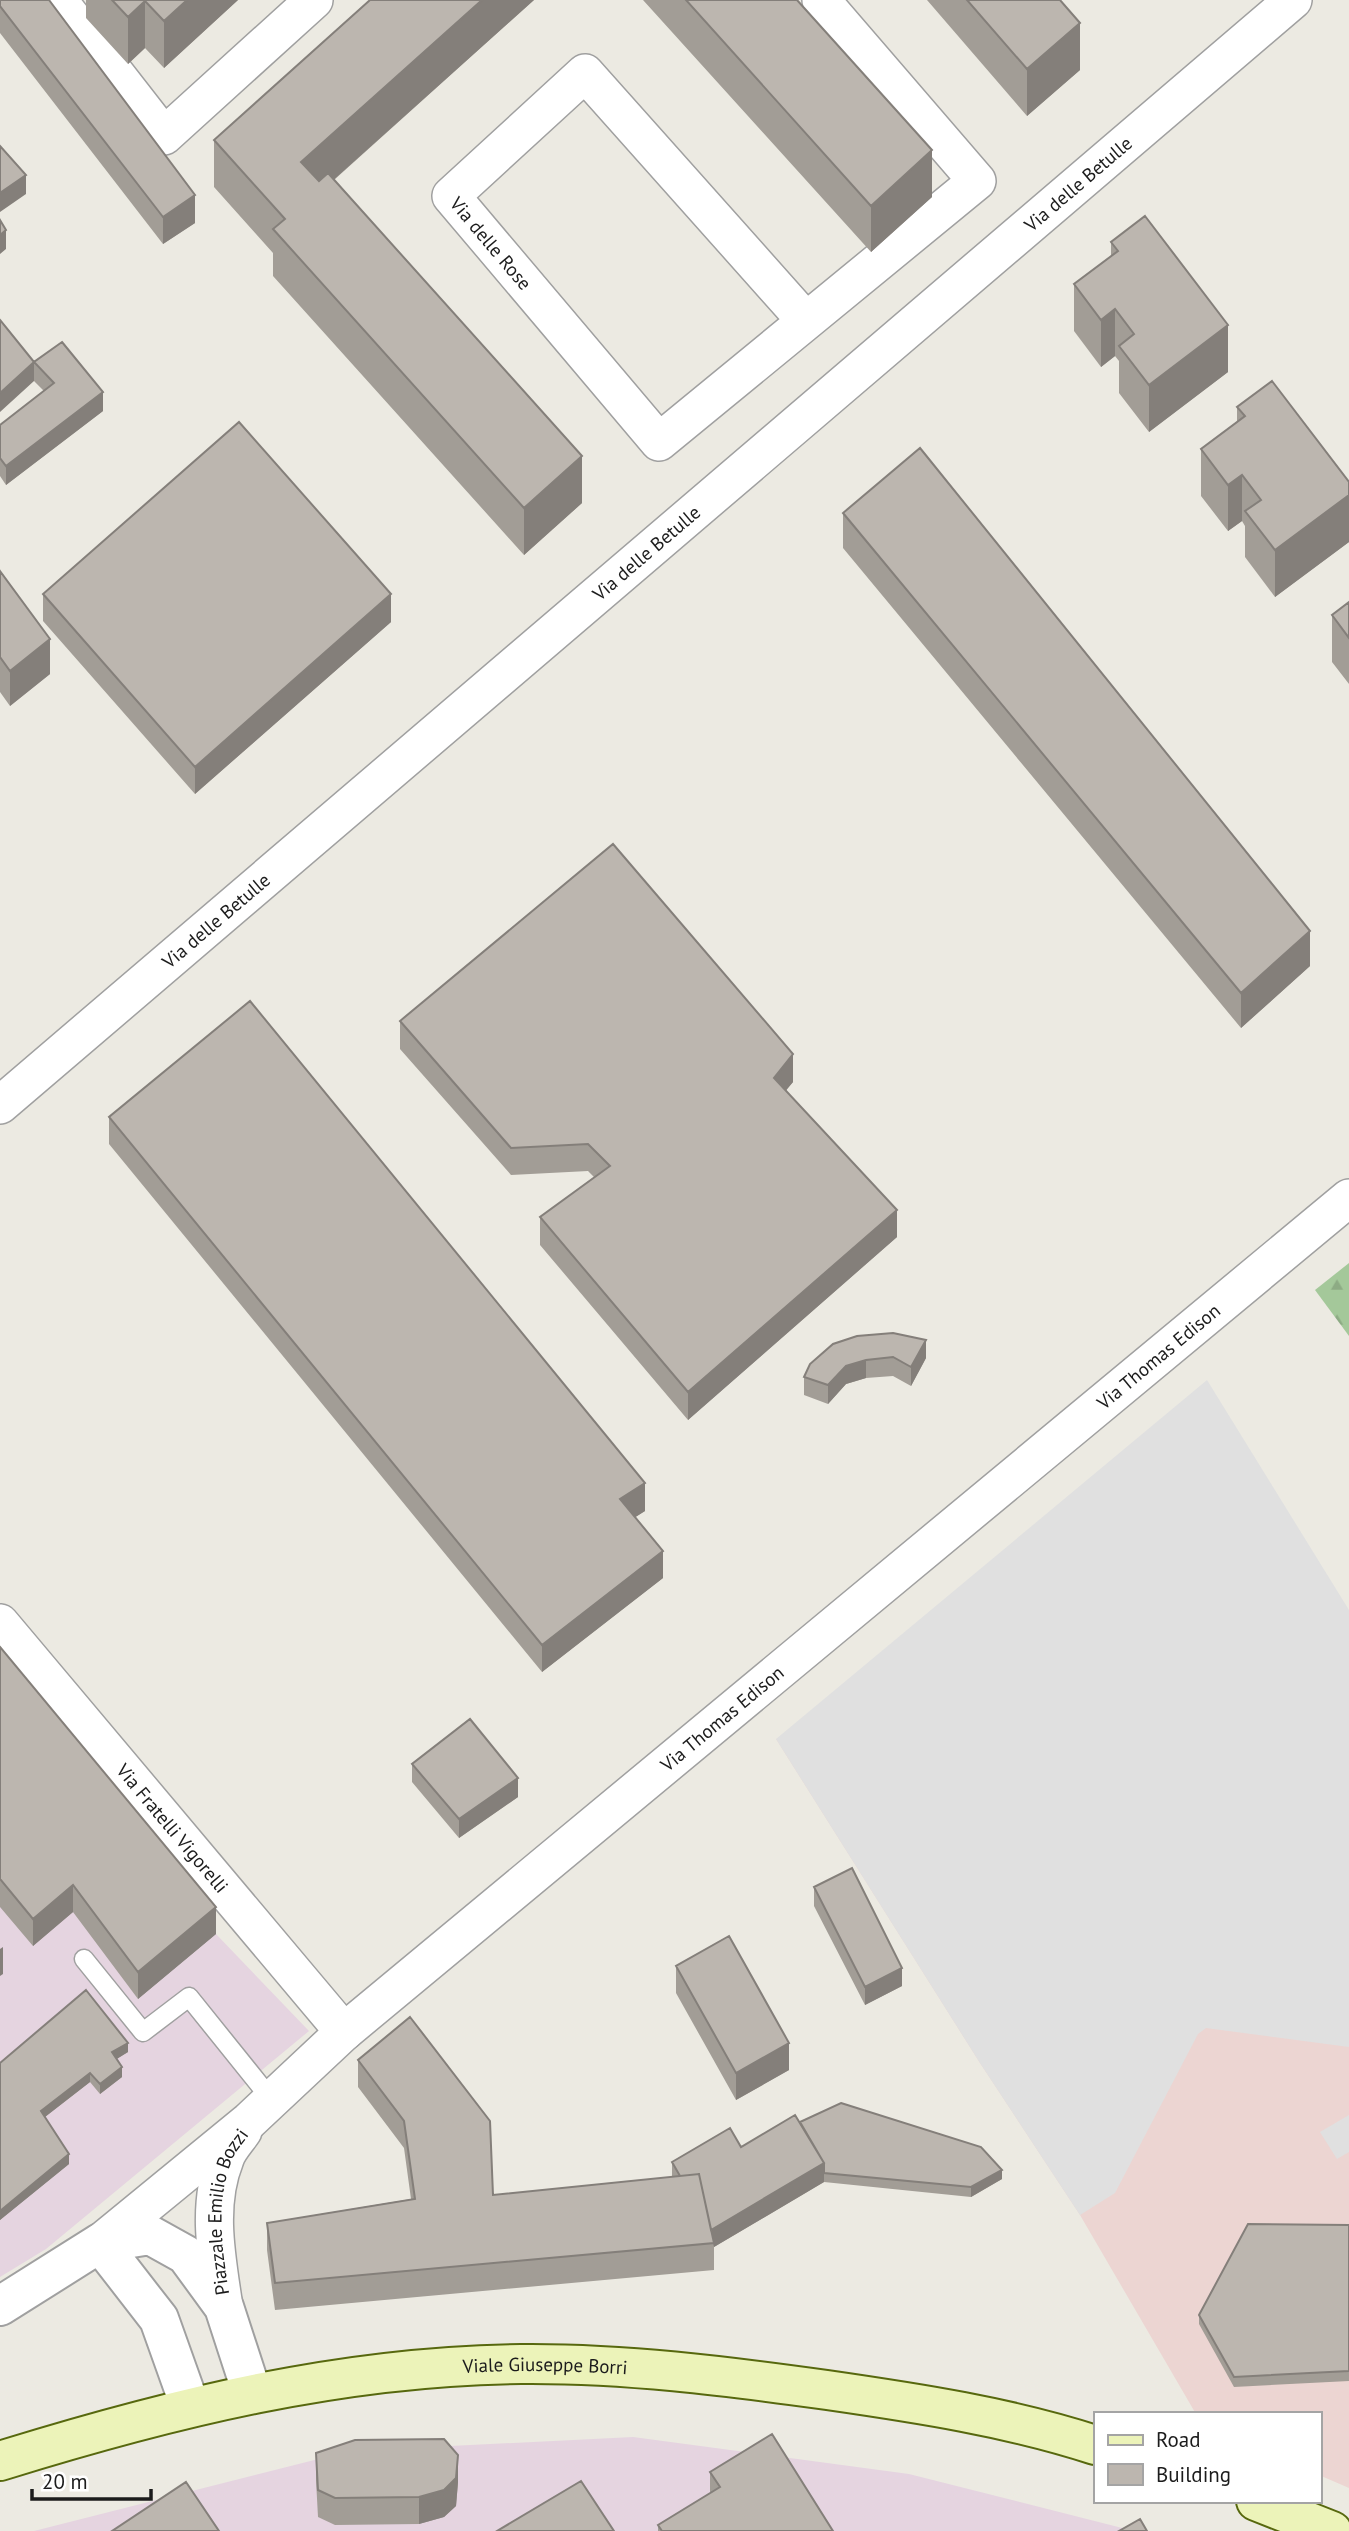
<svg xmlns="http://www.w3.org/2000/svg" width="1349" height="2531" font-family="'PT Sans',sans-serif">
<defs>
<pattern id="forest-firs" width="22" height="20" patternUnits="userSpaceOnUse" patternTransform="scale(1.75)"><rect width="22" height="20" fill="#a4c89a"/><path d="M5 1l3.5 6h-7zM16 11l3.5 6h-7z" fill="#8dab84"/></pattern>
</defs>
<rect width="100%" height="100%" fill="#eceae2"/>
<path fill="#ecd5d2" d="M1349,1611V2488L1319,2475V2414H1196L1080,2215L980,2063L776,1739Z"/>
<path fill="#e5d4e0" d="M0,1675L216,1934L309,2031L46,2249L0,2277Z
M633,2437L909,2474L1134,2531H34L350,2451Z"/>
<path fill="url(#forest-firs)" d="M1349,1263V1336L1315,1290Z"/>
<path fill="#e0e0e0" d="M1207,1380L1349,1610V2047L1206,2028L1198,2034L1115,2193L1080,2215L980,2063L776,1739Z
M1349,2115V2152L1337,2159L1320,2132Z"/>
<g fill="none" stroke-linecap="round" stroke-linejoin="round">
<g stroke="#a0a0a0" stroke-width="21">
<path id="service" d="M84,1959L143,2032L189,1997L271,2099"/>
</g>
<g stroke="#a0a0a0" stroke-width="40">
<g id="minor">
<path d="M58,0L164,136L314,0"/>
<path id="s1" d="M806,321L585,73L451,196L659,442L977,181L821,0"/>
<path id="s2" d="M0,1105L1293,0"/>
<path id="s3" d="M0,1623L344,2032"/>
<path id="s4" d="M100,2243L249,2121L344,2032L1349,1198"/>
<path id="s5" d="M224,2307C217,2259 206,2206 225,2159C228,2149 237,2140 243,2131"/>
</g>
</g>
<g stroke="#a0a0a0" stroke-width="42">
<path id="tertiary" d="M100,2243L159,2319L190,2406
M0,2306L100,2243L150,2235L186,2255L224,2307L252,2393"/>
</g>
<g stroke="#57680e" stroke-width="42">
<g id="secondary">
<path id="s6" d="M0,2461C171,2408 341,2366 521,2364C623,2363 726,2376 827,2390C917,2403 1009,2417 1095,2445"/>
<path d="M1256,2501L1332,2531"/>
</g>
</g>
<use href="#service" stroke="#fff" stroke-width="18"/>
<use href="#minor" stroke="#fff" stroke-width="37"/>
<use href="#tertiary" stroke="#fff" stroke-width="38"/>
<use href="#secondary" stroke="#ecf3b9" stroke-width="38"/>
</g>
<path fill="#a29d96" d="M0,0L195,223L163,244L0,33Z
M86,0H238L164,68L145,48L128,64L86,18Z
M370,0H534L334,180L582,503L524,555L273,276V253L214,187V140Z
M643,0H797L932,197L871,252Z
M927,0H1060L1080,70L1027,116Z
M1111,242L1228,372L1149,432L1119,393V361L1115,356L1101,367L1074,331V284L1111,257Z
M34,362L103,411L6,485L0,476V425L44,391L34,381Z
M1237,407L1349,482V542L1275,597L1245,557V526L1242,521L1228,531L1201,496V449L1237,422Z
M843,513L1310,966L1241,1028L843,548Z
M0,571L50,674L10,706L0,692Z
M43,594L391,622L195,794L43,621Z
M1349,602V684L1332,662V615Z
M400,1021L793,1082L786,1090L897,1237L688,1420L540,1245V1217L594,1177L588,1171L511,1175L400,1049Z
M109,1117L645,1511L635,1517L663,1578L542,1672L109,1144Z
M833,1344L926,1358L911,1386L893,1376L866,1378L846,1384L828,1404L804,1395V1377Z
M0,1647L216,1934L138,1999L73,1912L33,1946L0,1907Z
M412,1764L518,1797L459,1838L412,1782Z
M814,1887L902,1986L865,2005L814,1906Z
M676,1966L789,2070L736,2100L676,1993Z
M128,2052L116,2059L122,2077L100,2094L90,2082L45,2117L69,2164L0,2220V2063Z
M358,2060L493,2195L672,2177V2162L741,2147L800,2122L1002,2179L971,2197L824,2182L714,2247V2270L275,2310L267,2250V2223L411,2199L404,2148L358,2087Z
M1349,2225V2381L1234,2387L1199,2324V2315Z
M316,2453L458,2482L456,2506L444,2517L419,2524L335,2525L318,2517L316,2480Z
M710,2472L833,2531H658V2525L710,2493Z"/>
<path fill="#847f7a" d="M187,0H238L164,68V21Z
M482,0H534L301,209V162Z
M145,1V48L128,64V17Z
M1080,23V70L1027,116V69Z
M932,150V197L871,252V206Z
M26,175V194L0,212V193Z
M195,195V223L163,244V217Z
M6,230V249L0,254V235Z
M1115,309V356L1101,367V320Z
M1228,325V372L1149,432V385Z
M34,362V381L0,412V393Z
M103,392V411L6,485V466Z
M582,456V503L524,555V508Z
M1242,475V521L1228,531V485Z
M1349,495V542L1275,597V550Z
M391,594V622L195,794V767Z
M50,639V674L10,706V671Z
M1310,931V966L1241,1028V993Z
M793,1054V1082L774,1105V1078Z
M897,1210V1237L688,1420V1392Z
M926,1340V1358L911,1386V1367Z
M866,1360V1378L846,1384L828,1404V1385L846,1366Z
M645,1483V1511L620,1527V1499Z
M663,1551V1578L542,1672V1645Z
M518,1778V1797L459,1838V1819Z
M73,1885V1912L33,1946V1919Z
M216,1907V1934L138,1999V1972Z
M3,1947V1974L0,1976V1949Z
M902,1968V1986L865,2005V1987Z
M128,2043V2052L112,2062V2052Z
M789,2043V2070L736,2100V2073Z
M122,2067V2077L100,2094V2084Z
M90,2073V2082L41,2120V2111Z
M69,2154V2164L0,2220V2211Z
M824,2163V2182L714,2247L710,2231Z
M1002,2170V2179L971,2197V2187Z
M458,2455V2482L456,2506L444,2517L419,2524V2497Z"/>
<path fill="#bcb6af" stroke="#847f7a" stroke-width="2" d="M0,0H49L195,195L163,217L0,6Z
M112,0H187L164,21L145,1L128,17Z
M370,0H482L301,162L319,181L328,173L582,456L524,508L273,229L285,219L214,140Z
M686,0H797L932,150L871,206Z
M967,0H1060L1080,23L1027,69Z
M0,146L26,175L0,193Z
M1145,216L1228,325L1149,385L1119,346L1134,334L1115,309L1101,320L1074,284L1118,251L1111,242Z
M0,220L6,230L0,235Z
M0,320L34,362L0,393Z
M62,342L103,392L6,466L0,458V425L54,383L34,362Z
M1272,381L1349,482V495L1275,550L1245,511L1261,500L1242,475L1228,485L1201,449L1245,416L1237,407Z
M239,422L391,594L195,767L43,594Z
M920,448L1310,931L1241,993L843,513Z
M0,571L50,639L10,671L0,657Z
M1349,602V638L1332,615Z
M613,844L793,1054L774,1078L897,1210L688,1392L540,1217L610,1166L588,1144L511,1148L400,1021Z
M250,1001L645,1483L620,1499L663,1551L542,1645L109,1117Z
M893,1333L926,1340L911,1367L893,1357L866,1360L846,1366L828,1385L804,1377L810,1364L833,1344L857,1336Z
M0,1647L216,1907L138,1972L73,1885L33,1919L0,1879Z
M470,1719L518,1778L459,1819L412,1764Z
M852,1868L902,1968L865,1987L814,1887Z
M729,1936L789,2043L736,2073L676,1966Z
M86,1990L128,2043L112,2052L122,2067L100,2084L90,2073L41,2111L69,2154L0,2211V2063Z
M410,2017L490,2121L493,2195L699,2174L714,2243L275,2283L267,2223L415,2199L404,2121L358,2060Z
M841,2103L981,2147L1002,2170L971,2187L824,2173V2163L800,2122Z
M795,2115L824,2163L711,2230L699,2174L680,2176L672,2162L730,2128L741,2147Z
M1248,2224L1349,2225V2371L1234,2377L1199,2315Z
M772,2434L833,2531H662L658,2525L720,2487L710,2472Z
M444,2439L458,2455L456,2478L444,2490L419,2497L335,2498L318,2490L316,2453L355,2440Z
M581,2481L614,2531H497Z
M186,2482L219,2531H112Z
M1140,2519L1147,2531H1119Z"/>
<g text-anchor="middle" stroke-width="5" stroke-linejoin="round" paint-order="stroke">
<g font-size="19" fill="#1c1c1c" stroke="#fff">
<text dy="7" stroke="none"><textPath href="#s2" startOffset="1418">Via delle Betulle</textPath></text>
<text dy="7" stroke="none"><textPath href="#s1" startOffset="576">Via delle Rose</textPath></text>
<text dy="7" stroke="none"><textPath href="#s2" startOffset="850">Via delle Betulle</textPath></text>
<text dy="7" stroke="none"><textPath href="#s2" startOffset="284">Via delle Betulle</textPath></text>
<text dy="7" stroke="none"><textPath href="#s4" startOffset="1381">Via Thomas Edison</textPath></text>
<text dy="7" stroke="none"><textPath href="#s4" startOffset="814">Via Thomas Edison</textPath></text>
<text dy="7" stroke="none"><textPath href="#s3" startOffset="268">Via Fratelli Vigorelli</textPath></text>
<text dy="7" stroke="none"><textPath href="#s5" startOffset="98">Piazzale Emilio Bozzi</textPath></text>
<text dy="7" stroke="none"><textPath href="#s6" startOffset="556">Viale Giuseppe Borri</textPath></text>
</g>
</g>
<rect x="1094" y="2412" width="228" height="91" fill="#ffffff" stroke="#a4a4a4" stroke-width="2"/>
<rect x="1108" y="2435" width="35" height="10" fill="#ecf3b9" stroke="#a4a4a4" stroke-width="2"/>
<text x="1156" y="2447" font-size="21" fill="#1c1c1c">Road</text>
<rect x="1108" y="2464" width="35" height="21" fill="#bcb6af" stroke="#a4a4a4" stroke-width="2"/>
<text x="1156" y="2482" font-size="21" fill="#1c1c1c">Building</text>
<path d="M32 2489v10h119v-10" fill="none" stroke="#1c1c1c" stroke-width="3.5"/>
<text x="42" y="2489" font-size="21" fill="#1c1c1c" stroke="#ffffff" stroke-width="5" paint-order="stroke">20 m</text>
</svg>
